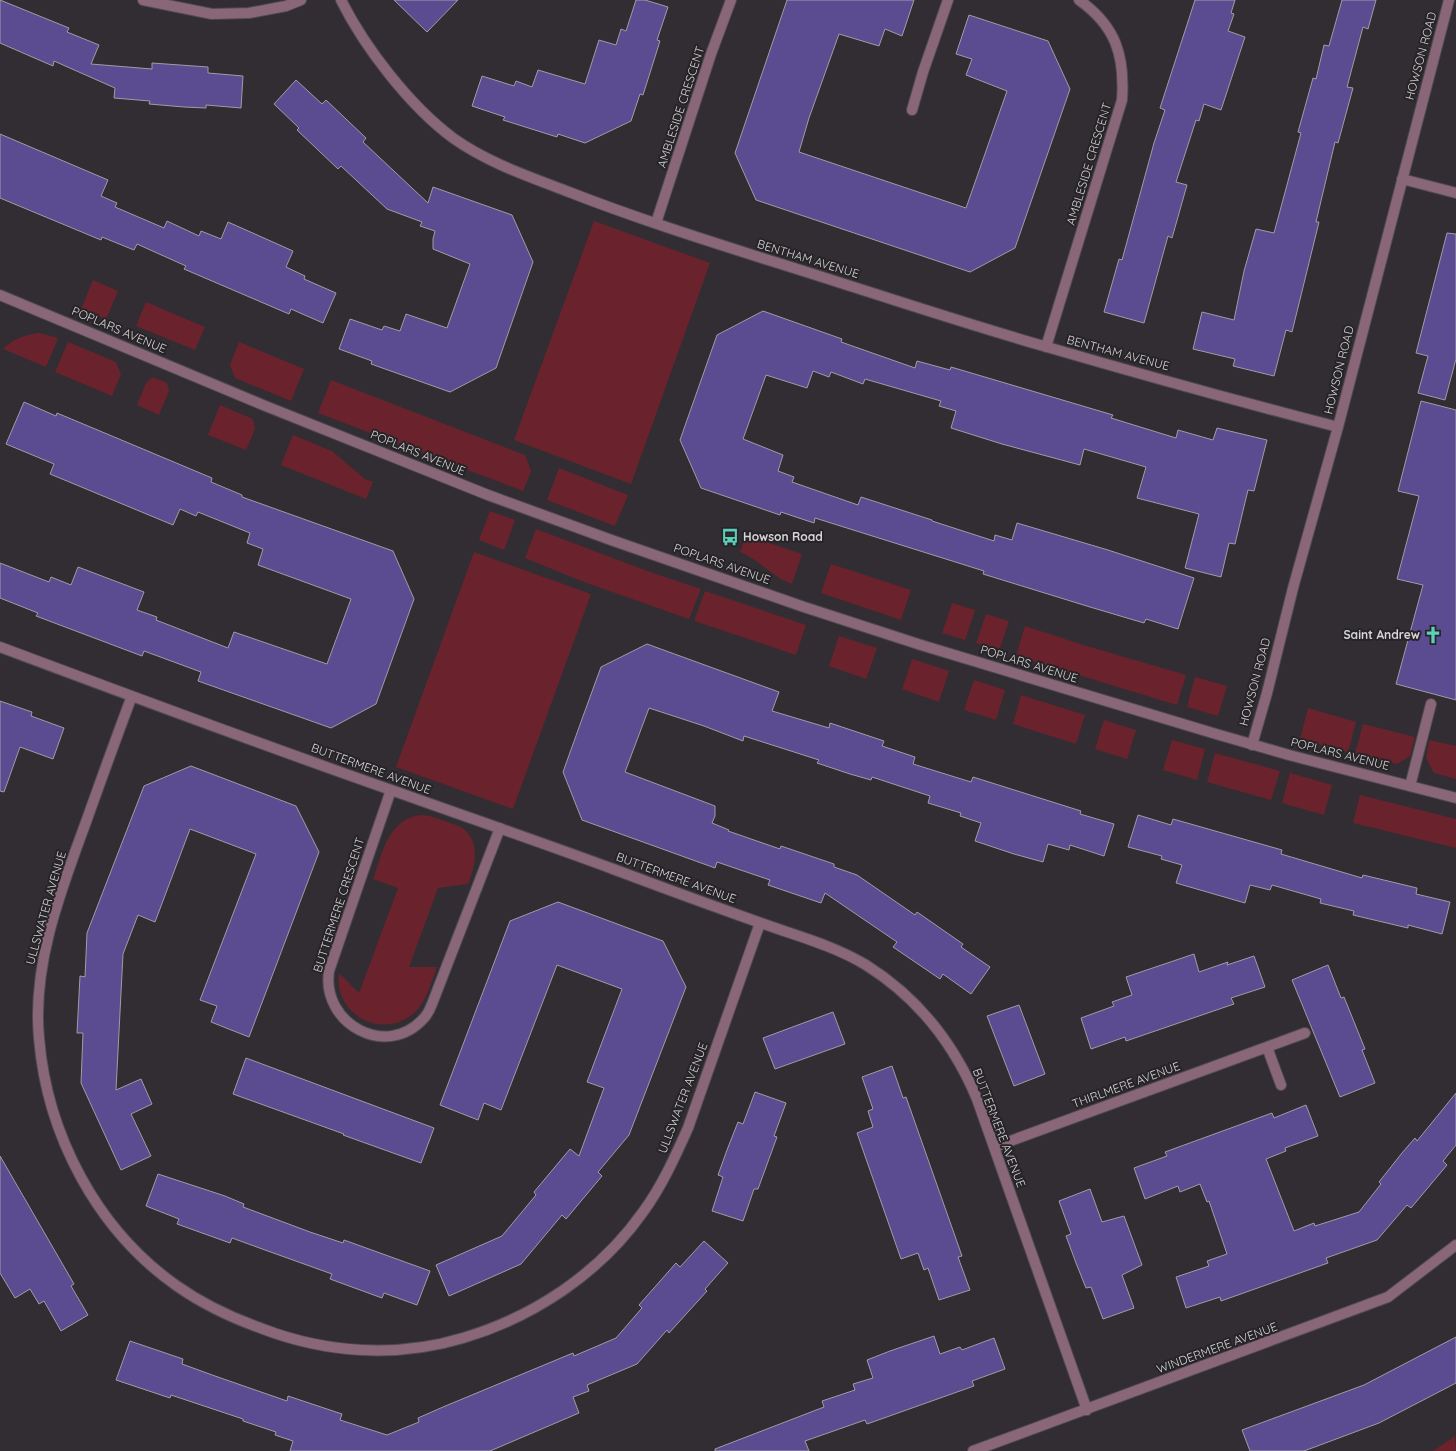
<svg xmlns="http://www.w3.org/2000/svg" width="1456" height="1451" font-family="Quicksand,sans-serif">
<rect width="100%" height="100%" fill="#312d32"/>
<path fill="#6a232d" d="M594,221L710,263L631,484L514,440Z
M93,280L118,291L106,319L81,309Z
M146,302L205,327L195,350L136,326Z
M39,333L58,338L46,367L3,349C13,339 24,335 39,333Z
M68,342L116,362L121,374L112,396L55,372Z
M239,342L304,369L291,401L235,378L230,365Z
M153,377L167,383L169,391L159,415L137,405L146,383Z
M331,380L525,455L531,471L523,491L318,413Z
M220,405L253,419L255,429L246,450L208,435Z
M293,435L332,451L365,479L373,482L366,499L281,465Z
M559,468L628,495L615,526L547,500Z
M490,511L515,520L504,550L479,540Z
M536,529L650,572L701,589L689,619L584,582L525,558Z
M746,535L802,554L792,584C772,577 759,559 740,552Z
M474,552L591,594L513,809L396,767Z
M831,564L911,590L901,620L821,593Z
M705,591L806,625L796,655L694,621Z
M952,603L975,610L965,640L942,633Z
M986,614L1009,621L999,651L976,643Z
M1025,626L1080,644L1186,675L1177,705L1016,656Z
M839,636L877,648L866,679L829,666Z
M912,659L949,671L939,702L902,689Z
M1195,677L1227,686L1218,716L1187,707Z
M974,680L1005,690L996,720L964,710Z
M1021,695L1085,715L1076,744L1013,724Z
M1308,708L1356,722L1348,752L1300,739Z
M1104,720L1136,730L1127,759L1095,749Z
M1363,724L1415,737L1410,756L1397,764L1355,754Z
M1172,740L1205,749L1197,780L1163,770Z
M1429,740L1456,746V779L1434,773L1426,758Z
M1215,753L1280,771L1271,800L1207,782Z
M1290,773L1332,785L1324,815L1282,803Z
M1360,795L1456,819V848L1353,823Z
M421,815C430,815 439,819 447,822C453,824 460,826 464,829C481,844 475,866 468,884L438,888L409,967H437C431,982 427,1002 414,1013C382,1041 333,1014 339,973L359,993L398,888L373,879C383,852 388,819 421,815Z
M1455,1436L1456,1451H1433Z"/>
<path fill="#5b4c92" stroke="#9e9da4" d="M0,0L69,28L67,32L99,45L91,64L152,69V63L208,67V73L243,76L241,108L206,105V108L184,107L149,104L150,101L114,98L115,88L54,61L53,66L0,43Z
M394,0H458L427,32Z
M636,0H645L668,7L657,40L660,41L643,95L640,94L631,121L585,143L558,134L557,137L503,120L505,117L472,106L482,76L514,86L516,81L532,87L538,70L585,84L599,40L616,45L621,29L626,31Z
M787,0H914L902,36L885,29L879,46L839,34L809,118L799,152L966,208L1007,91L966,75L972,59L956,54L969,15L1048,41L1070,89L1015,248L970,272L756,200L735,153Z
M1195,0H1235L1231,13L1234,14L1228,31L1245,37L1221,110L1204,104L1199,121L1196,120L1176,182L1187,185L1172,238L1168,236L1144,323L1104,312L1119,259L1122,260L1154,143L1165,110L1160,108Z
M1342,0H1376L1368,29L1363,27L1347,87L1353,88L1338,143L1335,142L1316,222H1319L1292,332L1286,330L1274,376L1233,366L1235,359L1193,349L1202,312L1234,320L1244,271L1256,229L1274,233L1301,133L1298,132L1313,78L1316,79L1324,45L1329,46Z
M296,80L322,104L326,100L366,138L363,142L428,203L433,187L512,215L533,262L496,368L450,392L371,364L372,361L339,349L350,319L382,330L384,326L400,331L406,314L447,328L470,264L433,249V239L435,231L420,226L422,222L387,209L341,166L338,169L297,130L299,128L274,104Z
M0,134L108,180L101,196L117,203L115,207L164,228L167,221L199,236L201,231L221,239L228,222L293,251L286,267L305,276L304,279L336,293L323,323L291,309L289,314L184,269L186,266L137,244L134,250L102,237L101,240L0,198Z
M1447,233L1456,234V359L1445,400L1418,393L1428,356L1416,353Z
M763,311L842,339L841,342L915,368L917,361L950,370L951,367L1113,415L1111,418L1176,438L1178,430L1213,440L1217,428L1267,440L1254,491L1248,490L1235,544L1229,543L1221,577L1185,568L1199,514L1137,498L1146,467L1084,449L1080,465L1002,444L951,428L956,411L939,406L941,401L865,379L863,384L831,372L829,377L813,371L807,388L766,375L743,439L783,455L778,471L794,477L792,482L858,505L861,497L932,520V521L994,541L995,535L1012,540L1017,523L1108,550L1194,578L1178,629L1146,619L1144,623L1090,607L983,574L984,571L815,518L814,523L781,512L780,515L701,488L680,440L717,335Z
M1421,401L1456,410V700L1396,684L1423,585L1397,579L1419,496L1398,491Z
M24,402L56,416L57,413L212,478L211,482L242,495V497L393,551L414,599L376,704L331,728L198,681L201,672L144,651L142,656L36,616L38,613L0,598V563L49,582L51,577L71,585L78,567L144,592L137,610L157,617L156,620L228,648L234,632L327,664L351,599L258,565L263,549L247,543L250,533L198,512L196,516L180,509L173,525L50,474L54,464L6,444Z
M647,644L779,692L772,711L829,728L830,723L884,741L882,746L915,757L913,764L971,782L973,777L1081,811L1080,814L1114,824L1104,856L1070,845L1069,850L1048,844L1043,862L1014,854L975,841L981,823L960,816L961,813L928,803L930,796L872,777L871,780L850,774L817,763L819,760L744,736L743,741L704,726L649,708L625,772L715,806V816L712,823L729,830L728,831L780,849L781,846L834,864V867L857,875L915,915L917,912L963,944L961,947L990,967L971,994L943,974L940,979L893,947L897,942L825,893L821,903L768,885L770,880L717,862L715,868L582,820L563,772L582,719L601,667Z
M0,701L32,712L31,716L64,728L53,759L20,747L4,792L0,791Z
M191,766L296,806L319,852L249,1037L211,1022L217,1006L200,1000L256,854L190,829L155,922L138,915L123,954L116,1090L141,1079L152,1104L131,1114L151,1156L121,1170L81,1083L83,1033H77L80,976L85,977L87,933L144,786Z
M1138,815L1171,825L1173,819L1282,850L1281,854L1362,878L1363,875L1417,888L1416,894L1450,902L1442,934L1408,925V928L1353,915L1354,911L1320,903L1321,899L1272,885L1270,890L1250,885L1245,903L1176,883L1182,865L1161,859L1162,856L1128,847Z
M558,902L663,941L686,987L629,1135L598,1172L602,1176L566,1219L562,1215L521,1264L449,1296L436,1265L502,1236L536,1195L534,1192L570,1149L579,1156L604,1088L587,1082L622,989L557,965L501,1110L484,1103L478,1120L440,1105L510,921Z
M1194,954L1199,972L1228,962L1227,965L1254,956L1265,987L1231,998L1234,1004L1126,1041L1125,1037L1091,1049L1081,1018L1114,1006L1112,1002L1132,995L1126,977Z
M1328,965L1341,998L1344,997L1365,1049L1362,1050L1375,1083L1340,1097L1292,980Z
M1019,1005L1045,1074L1014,1086L987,1016Z
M833,1012L845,1044L775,1069L763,1038Z
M246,1058L434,1128L421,1163L343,1135L344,1134L233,1094Z
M892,1066L903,1098L906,1097L962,1256L958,1257L970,1290L939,1300L928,1268L924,1270L918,1253L901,1259L857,1133L873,1127L868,1111L873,1109L862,1077Z
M755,1092L786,1103L774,1136L777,1137L758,1189H754L743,1221L712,1211L723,1177L718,1175L727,1150L738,1122L743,1124Z
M1456,1093V1145L1443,1161L1447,1165L1411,1208L1407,1205L1377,1240L1326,1258L1328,1263L1221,1301L1220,1297L1186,1308L1176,1277L1209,1266L1207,1261L1227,1254L1209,1201L1207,1202L1200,1184L1180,1192L1178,1186L1145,1199L1134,1168L1167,1156L1165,1152L1272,1113L1274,1118L1306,1105L1318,1136L1285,1148L1286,1151L1266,1159L1294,1231L1314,1223L1315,1226L1359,1212L1381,1184L1379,1182L1402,1153L1415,1138L1417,1141Z
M0,1156L74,1284L71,1286L88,1315L61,1331L44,1301L39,1304L30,1289L15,1298L0,1273Z
M158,1174L225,1196L244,1204L243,1207L310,1232L343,1243L344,1240L430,1271L417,1305L384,1293L382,1298L330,1279L332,1274L265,1250L232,1238L230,1243L177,1224L179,1219L146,1206Z
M1090,1189L1102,1222L1124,1216L1142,1265L1122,1275L1134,1308L1103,1319L1091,1287L1086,1288L1076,1263L1066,1236L1071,1234L1059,1201Z
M704,1241L728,1263L705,1289L707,1291L669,1333L667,1330L637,1364L587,1385L589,1391L573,1397L579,1413L490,1451H290L293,1441L275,1435L276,1432L243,1421V1419L171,1395L170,1398L116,1380L130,1341L183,1359L182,1364L215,1376L287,1401L288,1396L342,1414L340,1420L387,1435L419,1422L418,1418L443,1407L573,1353L574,1356L616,1338L642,1308L639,1305L676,1263L680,1267Z
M934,1336L940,1354L960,1347L962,1350L994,1338L1005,1369L972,1381L974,1386L867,1424L865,1420L805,1441L809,1451H715V1449L824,1407L822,1401L855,1390L853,1384L873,1378L867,1360L890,1351Z
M1456,1337V1383L1379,1423L1304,1451H1250L1242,1430L1364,1385Z"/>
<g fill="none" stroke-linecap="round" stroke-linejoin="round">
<g stroke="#4f4b50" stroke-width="12">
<path id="minor" d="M143,0L212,14L249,13L286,6L301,0
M341,0C365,48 410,106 453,138C488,163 530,177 569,192C633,217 699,238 765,259C859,288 952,320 1047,347C1143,375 1241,402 1338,427
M912,110L923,72L948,0
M1402,179L1456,193
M656,223L711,54L731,0
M0,295L263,405L488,495L614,541L804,607L921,645L1216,734L1289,755L1456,798
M1046,347L1122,100C1125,56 1116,26 1079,0
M0,647C131,696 262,745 394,791C467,817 540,842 613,869C661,887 710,905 758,922C794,935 833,945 866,965C917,997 954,1044 977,1099L1087,1410
M132,696C116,738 101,780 86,822C61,890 32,964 39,1038C47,1135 97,1230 177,1286C204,1305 232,1318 263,1329C326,1353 397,1358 463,1338C534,1317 600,1273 643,1212C662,1186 675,1157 688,1128L760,923
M1252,745L1267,693L1293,588L1338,427L1449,0
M1410,786L1431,704
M391,790L329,971C321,1024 387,1060 424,1018C428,1014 430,1009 432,1004L500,828
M1281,1085L1267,1047L1305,1033
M994,1147L1267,1047
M973,1451L1388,1297L1456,1245"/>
</g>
<use href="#minor" stroke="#896778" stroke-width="10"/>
</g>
<defs>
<g id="bus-bare" transform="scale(1.38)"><path d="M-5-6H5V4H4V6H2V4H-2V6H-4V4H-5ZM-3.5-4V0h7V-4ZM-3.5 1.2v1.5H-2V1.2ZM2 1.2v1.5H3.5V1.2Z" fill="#5cceba" stroke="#272428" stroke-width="2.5" paint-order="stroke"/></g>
<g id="church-bare" transform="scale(1.38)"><path d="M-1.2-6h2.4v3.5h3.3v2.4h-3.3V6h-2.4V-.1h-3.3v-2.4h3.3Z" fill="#5cceba" stroke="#272428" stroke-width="2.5" paint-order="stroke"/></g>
</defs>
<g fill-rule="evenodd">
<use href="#bus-bare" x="730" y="537"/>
<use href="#church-bare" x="1433" y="635"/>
</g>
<g text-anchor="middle" stroke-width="4" stroke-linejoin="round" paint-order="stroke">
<g font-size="12" fill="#d6d4d7" stroke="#272428">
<text transform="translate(1421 56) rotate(-75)" y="4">HOWSON ROAD</text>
<text transform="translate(681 107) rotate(-72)" y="4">AMBLESIDE CRESCENT</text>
<text transform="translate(1089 164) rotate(-73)" y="4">AMBLESIDE CRESCENT</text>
<text transform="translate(808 259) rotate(17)" y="4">BENTHAM AVENUE</text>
<text transform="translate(119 330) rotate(23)" y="4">POPLARS AVENUE</text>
<text transform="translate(1118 353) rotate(15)" y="4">BENTHAM AVENUE</text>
<text transform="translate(1339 370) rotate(-76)" y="4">HOWSON ROAD</text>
<text transform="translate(418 453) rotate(22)" y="4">POPLARS AVENUE</text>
<text transform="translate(722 564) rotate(19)" y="4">POPLARS AVENUE</text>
<text transform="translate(1029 664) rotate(17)" y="4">POPLARS AVENUE</text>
<text transform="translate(1255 682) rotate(-75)" y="4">HOWSON ROAD</text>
<text transform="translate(1340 754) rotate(14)" y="4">POPLARS AVENUE</text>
<text transform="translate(371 769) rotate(20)" y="4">BUTTERMERE AVENUE</text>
<text transform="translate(676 878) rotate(20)" y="4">BUTTERMERE AVENUE</text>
<text transform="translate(339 905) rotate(-72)" y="4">BUTTERMERE CRESCENT</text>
<text transform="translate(46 908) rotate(-74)" y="4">ULLSWATER AVENUE</text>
<text transform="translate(1126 1085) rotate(-20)" y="4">THIRLMERE AVENUE</text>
<text transform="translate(683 1098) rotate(-69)" y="4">ULLSWATER AVENUE</text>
<text transform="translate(999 1128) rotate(69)" y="4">BUTTERMERE AVENUE</text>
<text transform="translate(1217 1348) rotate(-20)" y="4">WINDERMERE AVENUE</text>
</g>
<g font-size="12" font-weight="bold" fill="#d6d4d7" stroke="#272428" text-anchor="start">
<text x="743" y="541">Howson Road</text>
<text x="1420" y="639" text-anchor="end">Saint Andrew</text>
</g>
</g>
</svg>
